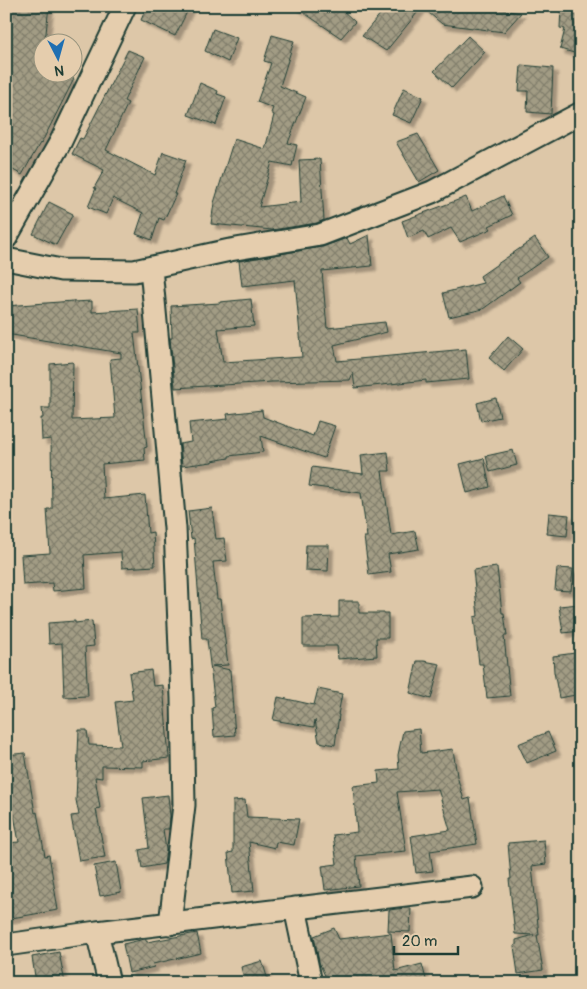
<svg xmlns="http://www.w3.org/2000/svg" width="587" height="989" font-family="Pangolin,sans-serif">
<defs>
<pattern id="building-cross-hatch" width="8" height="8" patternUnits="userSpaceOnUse" patternTransform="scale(1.25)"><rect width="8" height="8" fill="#a29c84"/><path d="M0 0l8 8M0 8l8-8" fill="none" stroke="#83806d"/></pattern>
<filter id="shadow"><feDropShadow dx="4.5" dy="4.5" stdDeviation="1" flood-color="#0004"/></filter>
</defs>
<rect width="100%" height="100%" fill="#ddc7a8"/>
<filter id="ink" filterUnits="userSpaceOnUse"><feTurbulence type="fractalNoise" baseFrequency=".02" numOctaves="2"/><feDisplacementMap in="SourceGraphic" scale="10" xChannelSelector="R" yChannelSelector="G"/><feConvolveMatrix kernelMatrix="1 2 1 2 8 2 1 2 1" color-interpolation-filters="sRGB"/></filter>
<g filter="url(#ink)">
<path fill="url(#building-cross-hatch)" stroke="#1f3d34" filter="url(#shadow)" d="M13,6H49L45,42H42V72H61L74,79L41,144L40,143L22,175L6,166V63H8Z
M147,6H190L175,36L141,20Z
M294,6H338L355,22L341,38Z
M387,6H476L521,13L504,32L442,24L422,7L386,51L362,36Z
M561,6H581V55L560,49L565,29L560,28Z
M213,29L237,38L228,62L205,51Z
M272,35L294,41L280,86L306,97L288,143L297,145L292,166L272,162L259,207L301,202L299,160L320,159L324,220L317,223L272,230L211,224L214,203L234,139L265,149L274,115L271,113L273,108L257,102L271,63L264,61Z
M468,36L485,52L452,88L434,71Z
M128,50L145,57L124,101L128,103L106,150L155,175L163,152L186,160L174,194H176L164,220L159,218L152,240L136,234L143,213L113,198L106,214L88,207L96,188H94L104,170L72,154L80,138L83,139Z
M521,65L553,68L551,114L527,112L528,91H519Z
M200,83L218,91L217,94L226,97L216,125L188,115Z
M404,88L423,97L411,123L392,115Z
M418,134L439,170L419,182L396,142Z
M503,196L512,215L489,226L491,229L460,242L451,228L428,239L424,231L408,238L402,221L466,197L472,211Z
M49,202L73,214L56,245L33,234Z
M369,235L372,266L322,271L327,328L385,322L387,332L334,345L337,361L466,349L469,379L426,383V380L355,388L353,373L350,380L272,382L175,388L170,338H172L171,306L220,303V302L251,299L254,326L218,329L223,362L302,357L295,280L242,286L239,261L322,247L347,238L350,244Z
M535,238L548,257L517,278L520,282L483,309L449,317L443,293L483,283L480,276Z
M73,301V302L92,301V312L138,309L140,333H134L147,447L144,448L145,460L102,464L104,499L145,495L148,533L153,532L155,566L122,568L121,552L84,555L86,588L53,591L52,583L23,585L21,555L50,553L47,509H52L51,439L42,440L41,418H43L42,408H50V364L73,362L72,420L115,418L110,359L121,358V353L6,334V306Z
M508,336L523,349L504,371L489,358Z
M496,398L500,417L481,421L477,403Z
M262,410L263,417L313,436L318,421L335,426L324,458L261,436L263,452L229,456V458L212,461V462L182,466L180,444L191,442L189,423L228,419L227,414Z
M513,450L517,465L490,472L486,456Z
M388,452L390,471H382L391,535L415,531L419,549L388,554L391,572L369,575L364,537H367L361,493L309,486L312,467L363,474L361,455Z
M484,458L490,487L467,493L460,464Z
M212,508L216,539L224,538L227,561L213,562L217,599H220L228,665L212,666L230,670L235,735L214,737L212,708L215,707L207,639H202L194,538L191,539L188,511Z
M549,513L569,515L567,536L547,534Z
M306,545H329L328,571L305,570Z
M497,567L502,613H504L507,636H504L510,696L487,698L483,664H479L474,617L478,616L473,570Z
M557,568L573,569L571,591L555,590Z
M339,601H359V613H388V638H376L377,656L338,659L337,646H303V618L339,617Z
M579,604L581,631L563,633L559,606Z
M75,621V623L92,621L94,646L85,647L88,696L64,697L62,643L49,644L48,623Z
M575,653L581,677V694L559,698L554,672L553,656Z
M417,661H424L440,664L431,699L410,693Z
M151,670L153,686L163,685L169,758L143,761V767L102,766V778L95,777L100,808L96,809L105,857L79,861L71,816L79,815L76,800L79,730H87L89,745L121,746L115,702L133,700L129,673Z
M318,689L342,694L338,715H339L335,745L319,742L315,720L314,727L273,720L278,697L314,705Z
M419,729L421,753L453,749L457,776L464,800L470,798L477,844L430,851L433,871L416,873L411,836L450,830L438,789L397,792L406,851L356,856L359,886L325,890L322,866L337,864L333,835L357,832L353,786L379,783L378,771L399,769L398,755L403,731Z
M548,732L556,751L527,763L518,744Z
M25,753L35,813L37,812L45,856L49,855L58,910L6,919V843L19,842L11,799H6V755Z
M168,795L170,816L169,829H163L166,850L164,864L142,868L139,850L149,848L143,798Z
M245,800L247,817L299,819L294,845L276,842L275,848L249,842L254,891L232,893L228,853L233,852V801Z
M544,840L546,864L532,866L539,935H537L543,970L518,974L514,946L516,945V940L534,935L515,934L509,879H511L508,843Z
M116,862L121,892L100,896L94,866Z
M405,908H411L410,932L388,931L389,910Z
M334,928L339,939L391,933L395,971L422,964L427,983H328L319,962L314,936Z
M197,933L201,953L153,964L154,967L129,973L123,944L145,939L147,942Z
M59,952L65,983H36L32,957Z
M262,961L269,983H245L241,967Z"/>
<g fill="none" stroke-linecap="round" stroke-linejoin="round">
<g stroke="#1f3d34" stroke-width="25">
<path id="street" d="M6,238L61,141L125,6
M6,259L61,270L134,271L230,250L320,235L432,192L581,113
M151,268L175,528L182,699L184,805L170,924
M295,908L311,983
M97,932L109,983
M6,945L97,932L472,887"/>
</g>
<use href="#street" stroke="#e5cdad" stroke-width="21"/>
</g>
</g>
<rect width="587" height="989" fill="none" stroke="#e5cdad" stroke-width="25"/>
<rect x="12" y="12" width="562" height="964" fill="none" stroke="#1f3d34" stroke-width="2" filter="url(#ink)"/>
<g transform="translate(58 58) rotate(174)"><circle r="24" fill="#e5cdad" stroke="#96937d"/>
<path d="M0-4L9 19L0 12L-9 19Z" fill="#1f6fb2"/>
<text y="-8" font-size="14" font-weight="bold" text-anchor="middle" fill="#1f3d34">N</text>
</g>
<path d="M394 946v8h64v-8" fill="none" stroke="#1f3d34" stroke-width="2.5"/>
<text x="402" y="946" font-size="15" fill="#1f3d34" stroke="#e5cdad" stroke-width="4" paint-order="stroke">20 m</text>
</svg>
